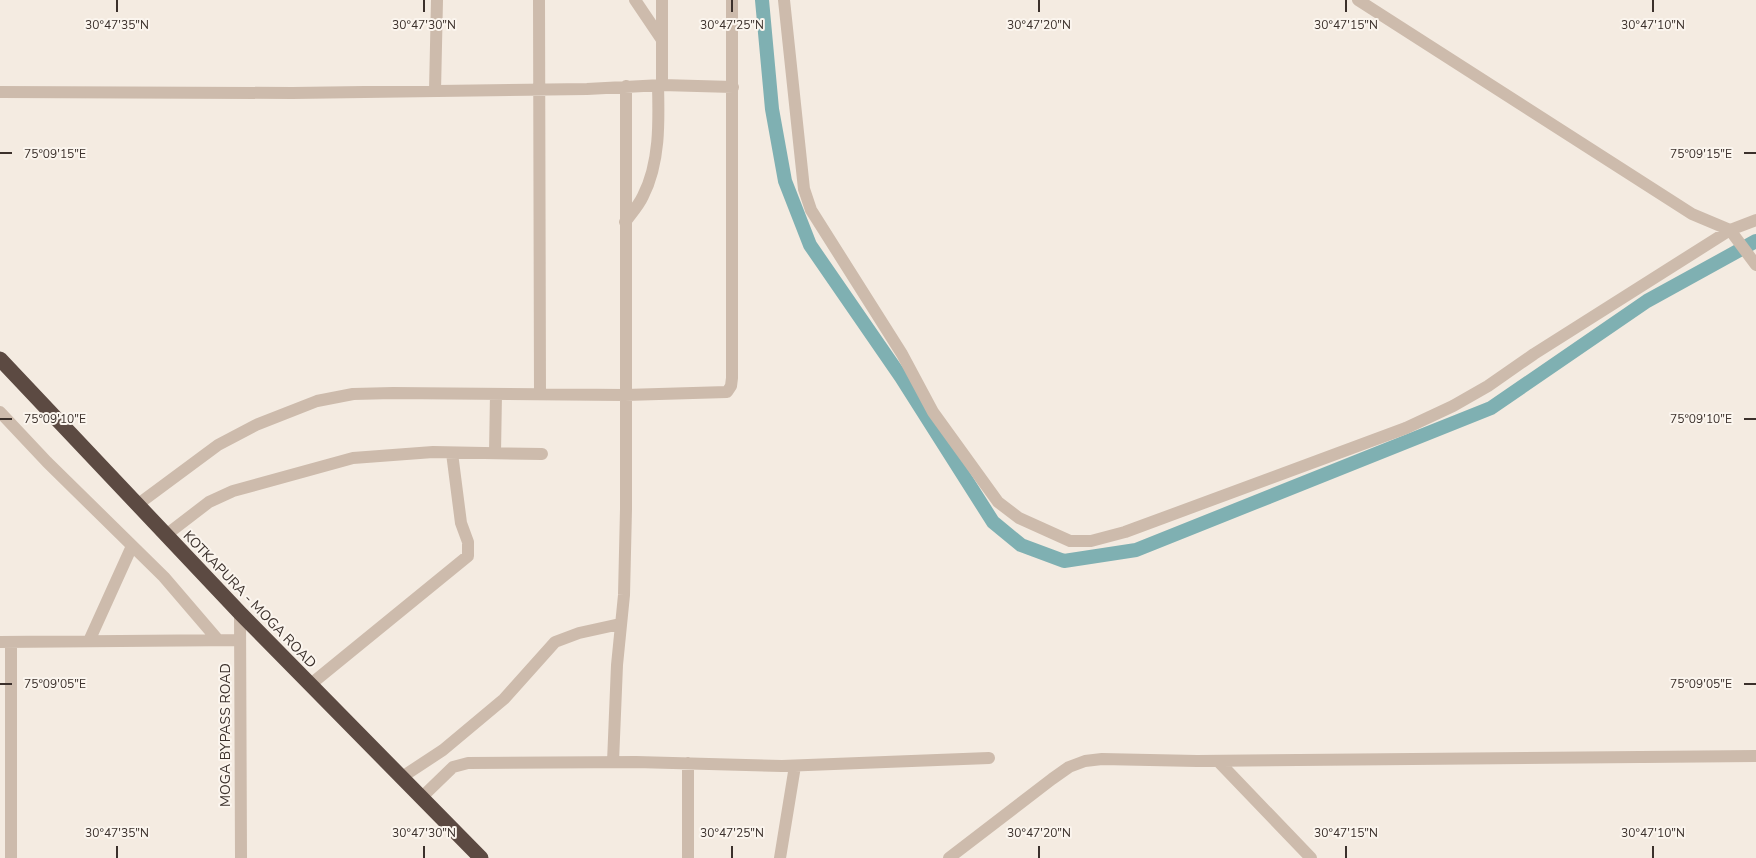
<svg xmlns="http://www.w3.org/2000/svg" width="1756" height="858" font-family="'Nunito Sans',sans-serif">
<rect width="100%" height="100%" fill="#f4ebe1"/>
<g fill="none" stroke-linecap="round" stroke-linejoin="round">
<path stroke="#7fb0b2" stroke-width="14" d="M762,0L772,109L785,181L810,245L901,377L993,522L1021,545L1064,561L1136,550L1491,408L1647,301L1756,241"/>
<path stroke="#cdbbac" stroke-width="12" d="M539,0L540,394
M635,0L662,40
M662,0V85
M784,0L804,189L811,210L902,354L933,412L998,502L1019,518L1070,541H1091L1125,532L1406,428L1453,406L1488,386L1534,354L1730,230L1756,220
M1358,0L1692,214L1730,230L1756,265
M435,91L437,0
M0,92L292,93L587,89L662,85L733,87
M625,222C631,214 639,205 643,196C660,163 659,122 658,85
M0,412L47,462L164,577L218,640
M495,453L496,394
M137,505L218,445L256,425L317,401L353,394L393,393L625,395L727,392L731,386L732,378V0
M166,535L209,502L233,491L353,458L433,452L542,454
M240,613L241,858
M89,641L132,546
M0,642L240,640
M311,684L468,556V542L461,523L452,453
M1218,761L1311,858
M613,762L617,665L624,595L626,509V86
M402,777L443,750L504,699L555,642L579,633L620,624
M422,797L453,767L468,763L636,762L782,766L989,758
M11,858V642
M688,858V763
M780,858L795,766
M949,858L1052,779L1069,767L1085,761L1102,759L1197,761L1756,756"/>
<path stroke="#5c4a42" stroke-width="15" d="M0,359L240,613L481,858"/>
</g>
<path fill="none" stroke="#3b302b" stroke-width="2" d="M117,0V12M424,0V12M732,0V12M1039,0V12M1346,0V12M1653,0V12M0,153H12M1744,153H1756M0,419H12M1744,419H1756M0,684H12M1744,684H1756M117,846V858M424,846V858M732,846V858M1039,846V858M1346,846V858M1653,846V858"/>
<g text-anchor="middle" stroke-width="4" stroke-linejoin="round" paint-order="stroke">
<g font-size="14" fill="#3b302b" stroke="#fbf5ee">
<text transform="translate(250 599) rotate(46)" y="5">KOTKAPURA - MOGA ROAD</text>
<text transform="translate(225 735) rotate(-90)" y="5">MOGA BYPASS ROAD</text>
</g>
</g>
<g font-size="12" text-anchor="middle" fill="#3b302b" stroke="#fbf5ee" stroke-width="4" stroke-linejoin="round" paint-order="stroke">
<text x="117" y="29">30°47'35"N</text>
<text x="424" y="29">30°47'30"N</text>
<text x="732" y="29">30°47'25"N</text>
<text x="1039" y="29">30°47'20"N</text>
<text x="1346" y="29">30°47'15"N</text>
<text x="1653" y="29">30°47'10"N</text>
<text x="1701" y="158">75°09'15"E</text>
<text x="55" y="158">75°09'15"E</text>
<text x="1701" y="423">75°09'10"E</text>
<text x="55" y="423">75°09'10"E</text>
<text x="1701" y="688">75°09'05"E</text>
<text x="55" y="688">75°09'05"E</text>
<text x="117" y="837">30°47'35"N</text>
<text x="424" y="837">30°47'30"N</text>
<text x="732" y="837">30°47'25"N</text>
<text x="1039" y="837">30°47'20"N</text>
<text x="1346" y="837">30°47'15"N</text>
<text x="1653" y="837">30°47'10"N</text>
</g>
</svg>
